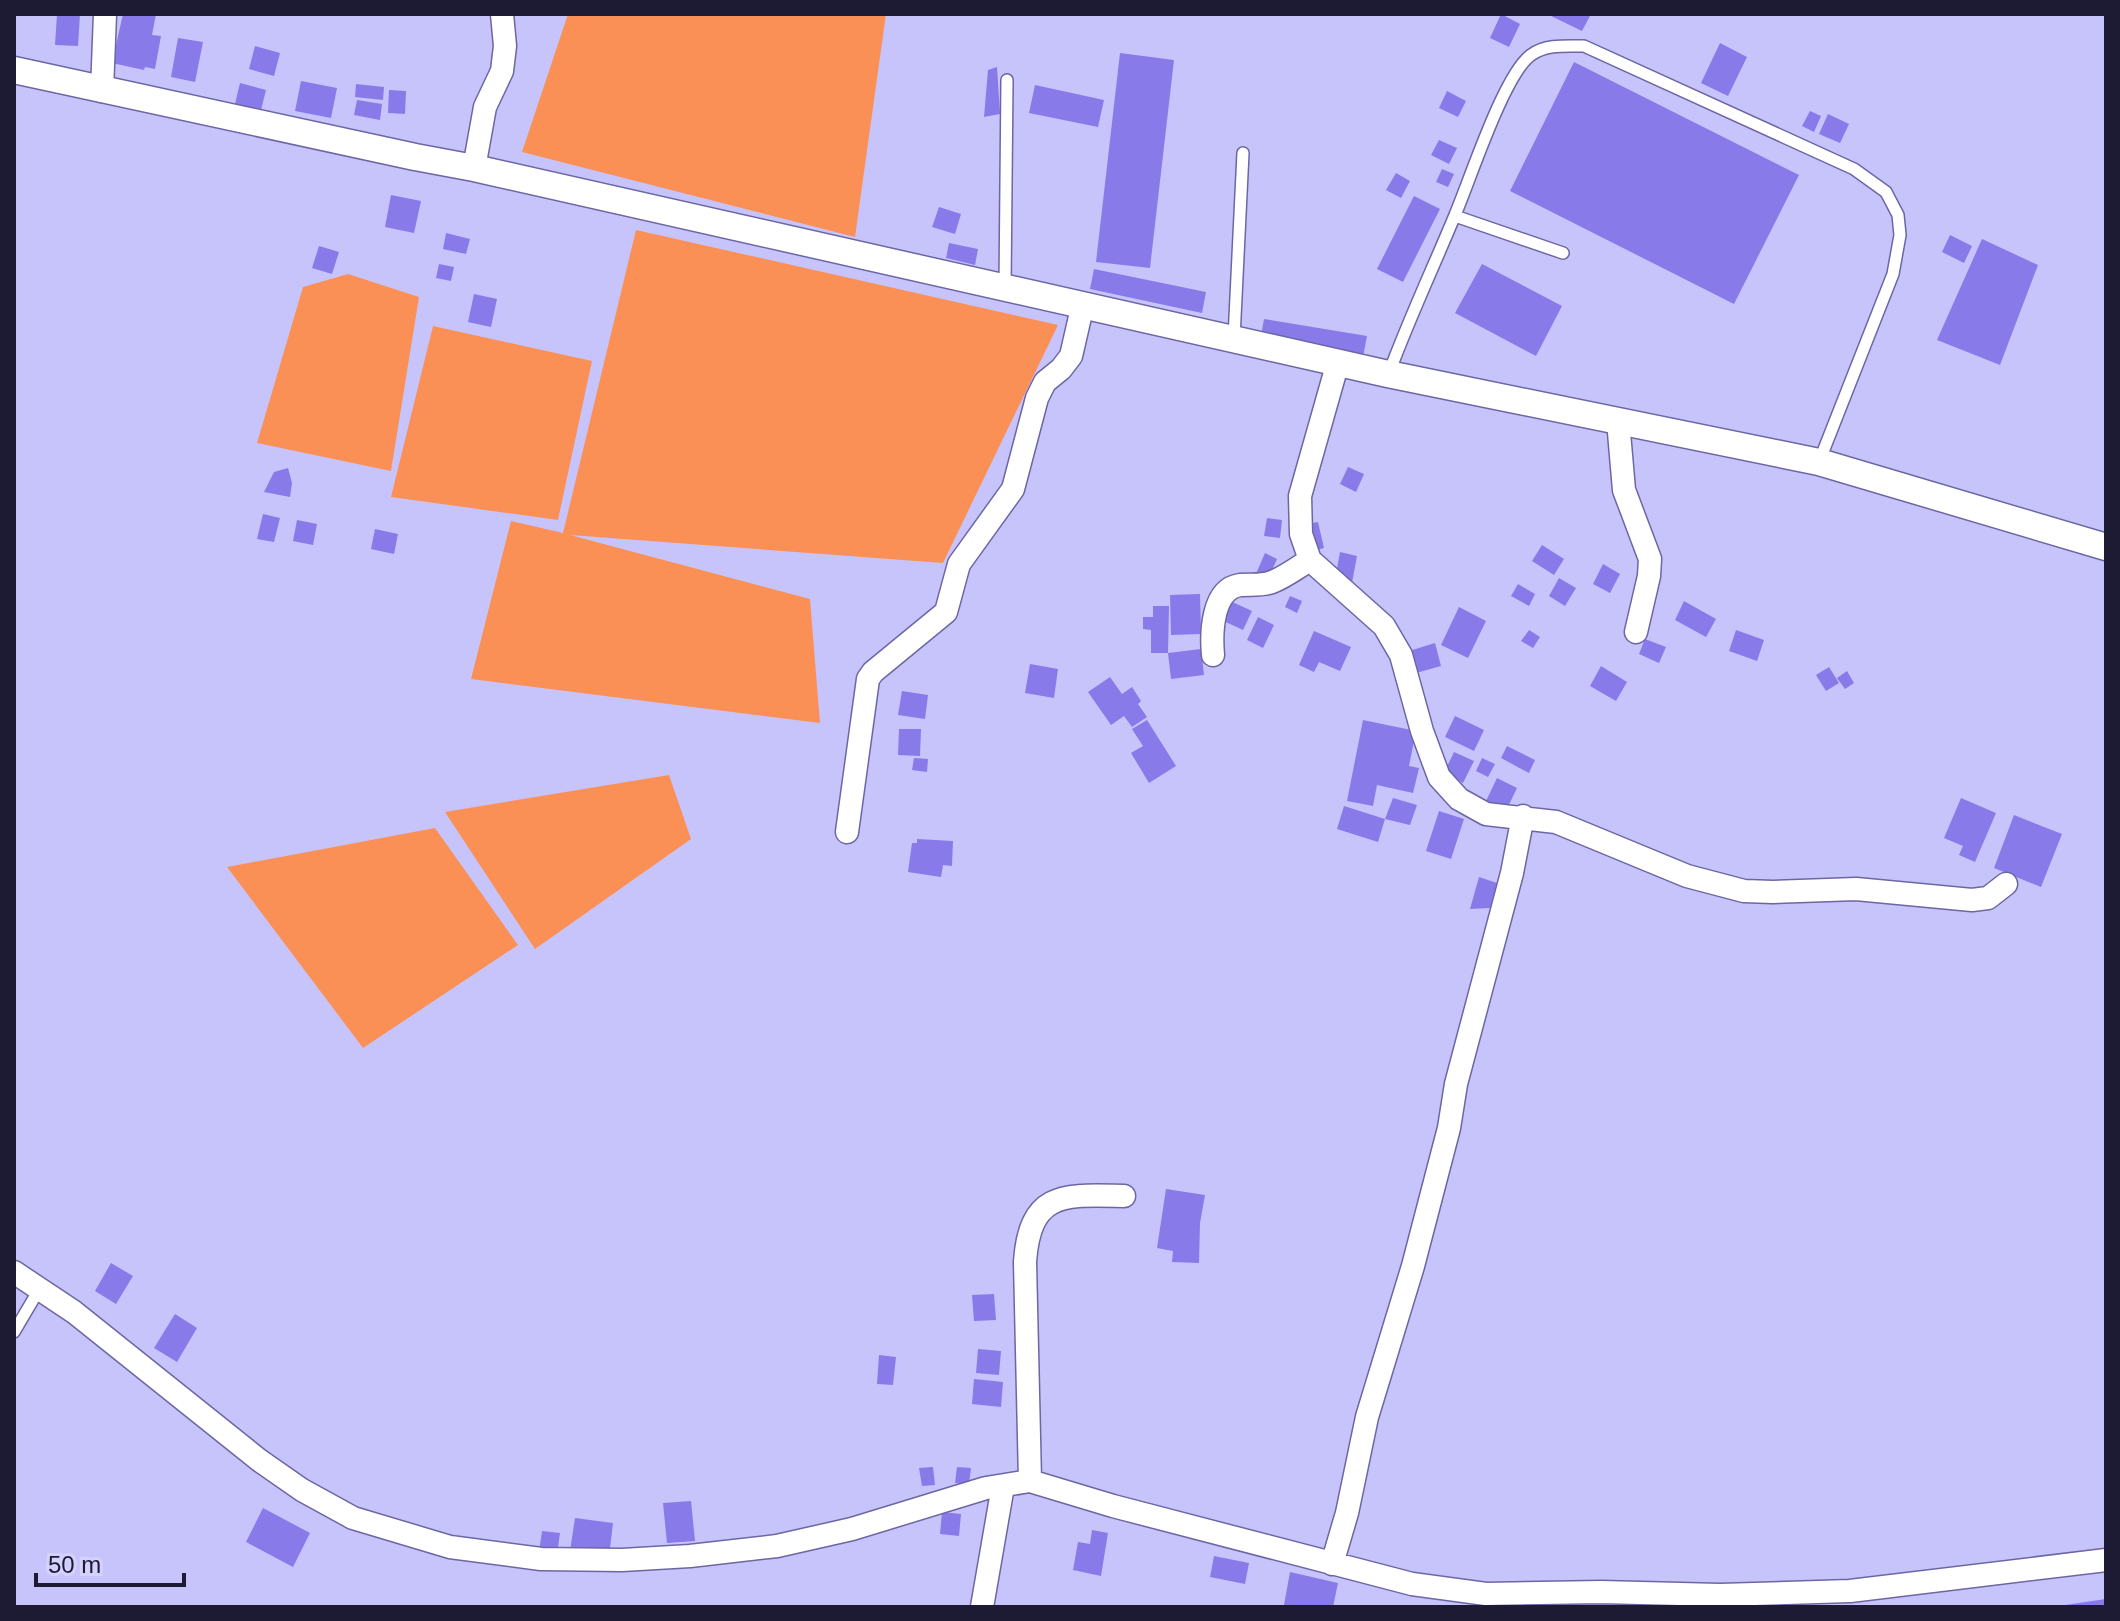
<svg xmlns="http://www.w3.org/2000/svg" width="2120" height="1621" font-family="Arial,sans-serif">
<rect width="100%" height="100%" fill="#c7c4fb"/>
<path fill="#fb9057" d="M568,14H886L855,237L522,152Z
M636,230L1058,325L943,563L570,535L810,599L820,723L471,679L511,521L563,533Z
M348,274L419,297L391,471L257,443L303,287Z
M433,326L592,361L558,520L391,497Z
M669,775L691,839L535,949L445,812Z
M435,828L518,945L363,1048L227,867Z"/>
<path fill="#897aea" d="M57,14H80L78,46L55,45Z
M123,14H156L152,35L161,36L155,69L145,67L144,70L112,63Z
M1501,14L1520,24L1509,47L1490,38Z
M1547,14H1591L1582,31Z
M178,38L203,42L195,82L171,77Z
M1720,43L1747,57L1728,96L1701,83Z
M255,46L280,53L274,76L249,69Z
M1120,53L1174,60L1150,268L1096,262Z
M1574,62L1799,175L1734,304L1510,191Z
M997,67L1000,114L984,117L988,70Z
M301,81L337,88L331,118L295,111Z
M240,83L266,90L260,114L234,108Z
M356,84L384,87L383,100L355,97Z
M1035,85L1104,100L1098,127L1029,113Z
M389,90L406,91L405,114L388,113Z
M1447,91L1466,101L1458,117L1439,108Z
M357,100L382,104L380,120L354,115Z
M1810,111L1821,116L1814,132L1802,126Z
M1828,114L1849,124L1840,143L1819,134Z
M1439,140L1457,148L1449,164L1431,155Z
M1442,169L1454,174L1448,187L1436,182Z
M1396,173L1410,181L1401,198L1386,190Z
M391,195L421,201L414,233L385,227Z
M1414,196L1440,209L1403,282L1377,269Z
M939,207L961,214L955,234L932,227Z
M446,233L470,239L466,254L443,249Z
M1950,235L1972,246L1964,263L1942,252Z
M1982,239L2038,265L2000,365L1937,340Z
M949,243L978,249L975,265L946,258Z
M319,246L339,252L332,274L312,268Z
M439,264L454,267L451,281L436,278Z
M1482,264L1562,306L1536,356L1455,313Z
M1094,269L1206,292L1202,313L1090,289Z
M474,294L497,299L491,327L468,322Z
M1264,319L1367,336L1363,357L1260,341Z
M1348,467L1364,474L1356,492L1340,484Z
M288,468L292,483L290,497L264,492L274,472Z
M263,514L280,518L274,542L257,539Z
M1267,518L1282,520L1280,538L1264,536Z
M297,520L317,524L313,545L293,541Z
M1318,522L1324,548L1313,551L1307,524Z
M375,529L398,534L394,554L371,549Z
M1542,545L1564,559L1554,575L1532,561Z
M1340,552L1357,556L1352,583L1335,579Z
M1265,553L1277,559L1267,582L1255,576Z
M1603,564L1620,574L1610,593L1593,584Z
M1559,578L1576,588L1565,606L1549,596Z
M1518,584L1535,594L1529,606L1511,596Z
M1200,594L1201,634L1171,635L1170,595Z
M1290,596L1302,601L1297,613L1285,607Z
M1226,599L1252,611L1243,630L1217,618Z
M1684,601L1716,619L1706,637L1675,620Z
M1153,606H1169L1168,653H1151V630L1143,629V617H1153Z
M1459,607L1486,621L1468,658L1441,645Z
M1258,617L1274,625L1263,648L1247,640Z
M1529,630L1540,637L1533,648L1521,641Z
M1736,630L1764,640L1757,661L1729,651Z
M1314,631L1351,647L1340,671L1319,662L1314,672L1299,665Z
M1645,639L1666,647L1659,663L1639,654Z
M1435,643L1441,666L1416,673L1409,651Z
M1201,649L1204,675L1171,679L1168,653Z
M1030,664L1058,669L1054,698L1025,693Z
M1601,666L1627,682L1616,701L1590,686Z
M1829,667L1839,683L1826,691L1816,675Z
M1847,671L1854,683L1845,689L1837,678Z
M1110,677L1122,694L1132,687L1141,701L1138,704L1147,717L1132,727L1124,716L1111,725L1088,692Z
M902,691L928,695L925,719L898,715Z
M1455,716L1484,730L1474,751L1445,737Z
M1147,720L1176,766L1149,783L1131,753L1143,746L1132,729Z
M1363,720L1416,731L1409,766L1419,768L1413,793L1377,785L1373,806L1347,801Z
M899,729H921L920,756L898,755Z
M1507,746L1535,760L1529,773L1501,758Z
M1454,752L1474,761L1463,783L1444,773Z
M914,758L928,759L927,772L912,770Z
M1482,758L1495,764L1488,777L1476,771Z
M1497,778L1517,788L1506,811L1486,801Z
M1393,798L1417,805L1410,825L1385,819Z
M1961,798L1996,813L1975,862L1959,855L1963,846L1944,838Z
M1344,806L1385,819L1378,842L1337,829Z
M1439,811L1464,819L1451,859L1426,851Z
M2014,815L2062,834L2041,887L1994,868Z
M917,839L953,841L952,866L943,865L941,877L908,872L912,843H917Z
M1479,877L1497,883L1490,908L1470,909Z
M1166,1189L1205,1195L1200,1223L1199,1263L1172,1262L1173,1251L1157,1248Z
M111,1263L133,1276L116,1304L95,1291Z
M994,1294L996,1320L974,1321L972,1295Z
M175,1314L197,1328L177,1362L154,1348Z
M978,1349L1001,1351L999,1375L976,1373Z
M879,1355L896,1357L893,1385L877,1384Z
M974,1379L1003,1382L1001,1407L972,1404Z
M933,1467L935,1485L922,1486L919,1468Z
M957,1467L971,1468L969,1484L955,1483Z
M691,1501L695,1541L667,1543L663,1503Z
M263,1508L310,1533L293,1567L246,1542Z
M942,1512L961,1514L959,1536L940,1534Z
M575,1518L613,1523L609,1557L570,1551Z
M1092,1530L1108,1533L1101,1576L1073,1570L1078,1542L1090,1544Z
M542,1531L560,1533L557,1555L539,1552Z
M1214,1556L1249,1563L1245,1584L1210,1577Z
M1290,1572L1338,1583L1333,1607L1284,1605Z
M2106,1599V1607H2065V1605Z"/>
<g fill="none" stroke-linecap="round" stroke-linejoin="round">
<g stroke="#6c66a4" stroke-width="14">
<path id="service" d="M1455,216L1563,253
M1005,287L1007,80
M1234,338L1243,153
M1389,373C1409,319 1433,268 1455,215C1470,180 1504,74 1531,55C1546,44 1566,46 1584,46L1854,169L1886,192L1898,215L1900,235L1893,274L1819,462
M14,1332L40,1288"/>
</g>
<g stroke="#6c66a4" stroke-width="25">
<path id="minor" d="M102,91L105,14
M474,168L485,107L502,71L505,46L502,14
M1338,362L1300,496L1301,534L1310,560L1384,626L1401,655L1422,731L1439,777L1459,799L1486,814L1556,822L1687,876L1744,891L1773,892L1856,889L1972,900L1988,898L2006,884
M1618,421L1624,490L1650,559L1649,576L1636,632
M1213,655C1211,633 1212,589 1240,585C1251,584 1261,586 1272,582C1285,577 1298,567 1310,560
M847,832L868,679L873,672L946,612L959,564L1013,489L1037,398L1045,382L1061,369L1071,356L1083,304
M14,1272L74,1312L259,1460L302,1490L353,1518L450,1547L541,1559L622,1560L690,1556L777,1546L852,1529L986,1488L1030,1481L1113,1506L1412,1584L1486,1594L1601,1592L1720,1595L1850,1591L2106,1560
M1030,1481L1025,1262C1030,1190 1065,1195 1124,1196
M1332,1564L1347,1513L1367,1417L1413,1266L1449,1128L1456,1084L1512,873L1523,816
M982,1607L1003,1486"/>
</g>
<g stroke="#6c66a4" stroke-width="29">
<path id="tertiary" d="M14,70L415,157L474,168L1388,374L1819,462L2106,547"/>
</g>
<use href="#service" stroke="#fff" stroke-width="11"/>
<use href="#minor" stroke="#fff" stroke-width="22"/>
<use href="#tertiary" stroke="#fff" stroke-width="26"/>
</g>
<rect width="2120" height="1621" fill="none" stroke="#1d1a34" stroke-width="32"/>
<path d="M36 1573v12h148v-12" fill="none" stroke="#1d1a34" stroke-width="4"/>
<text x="48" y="1573" font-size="24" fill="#1d1a34" stroke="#d4d2fc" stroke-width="6" paint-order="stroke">50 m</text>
</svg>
